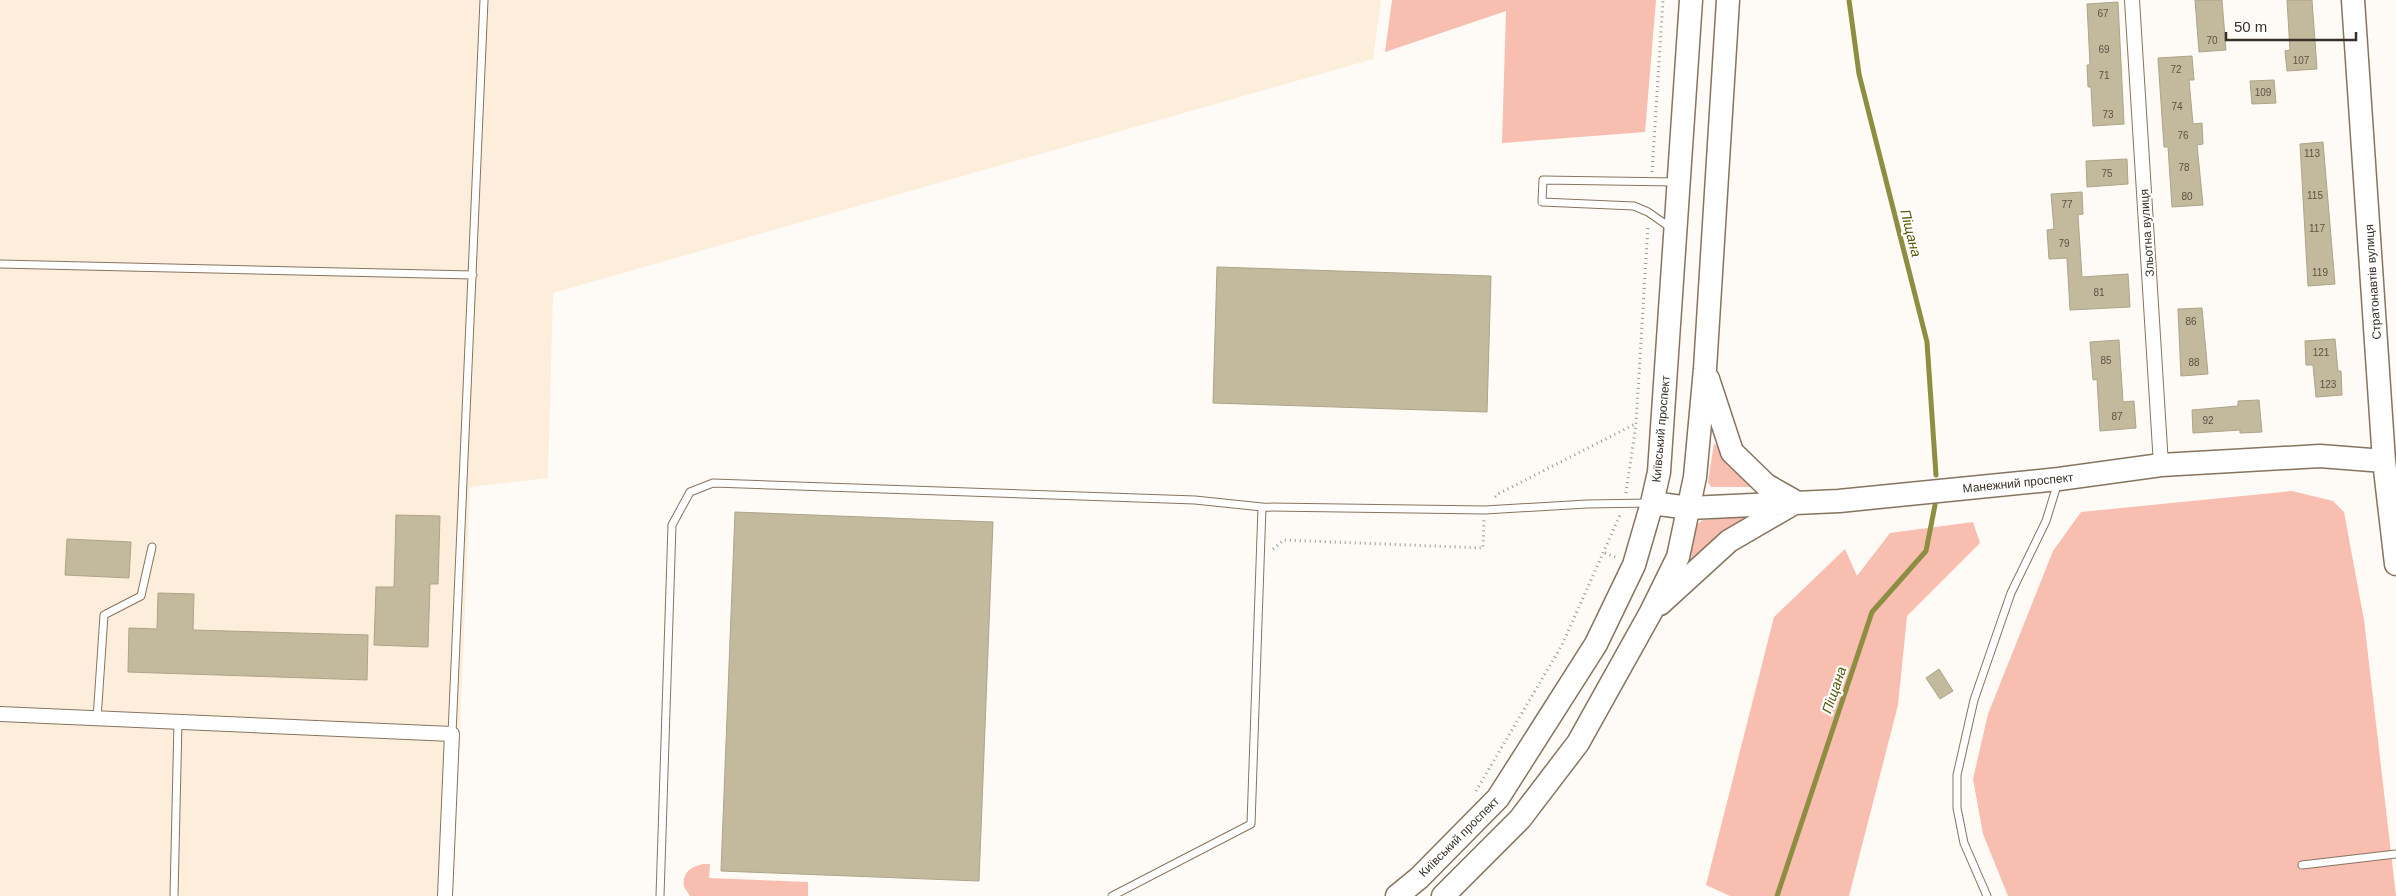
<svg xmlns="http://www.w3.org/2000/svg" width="2396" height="896" font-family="Arial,sans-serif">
<rect width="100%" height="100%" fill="#fefaf5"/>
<path fill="#fdeedb" d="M0,0H1381L1373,59L553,293L548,478L470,487L453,896H0Z"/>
<path fill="#f8beb0" d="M1392,0H1656L1645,132L1502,143L1506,11L1385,52Z
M1714,443L1754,487H1711L1708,482Z
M2292,491L2333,501L2344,512L2364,620L2396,896H2008L1983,834L1973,779L1988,714L2053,551L2081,512Z
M1752,516L1686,568L1697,524L1703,520Z
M1973,522L1980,543L1907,616L1898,705L1849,896H1730L1706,885L1774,617L1845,549L1857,576L1890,533Z
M703,864H710L709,878L808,882V896H690L684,887C682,873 690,867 703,864Z"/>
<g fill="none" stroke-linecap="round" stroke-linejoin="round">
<path stroke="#8e8e43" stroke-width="5" d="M1849,0L1859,74L1927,342L1936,475
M1777,896L1872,612L1926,551L1935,505"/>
</g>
<path fill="#c3ba9e" stroke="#ada488" d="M2195,0H2222L2226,50L2199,52Z
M2287,0H2312L2317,69L2287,71L2285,51L2290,50Z
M2118,2L2124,124L2093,126L2091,87H2088L2087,65H2090L2087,4Z
M2192,56L2194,80H2189L2193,124L2202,123L2203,144L2197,145L2203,205L2172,207L2168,147H2164L2158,58Z
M2274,80L2276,103L2252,104L2250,81Z
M2323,142L2335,284L2308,286L2300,144Z
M2127,159L2128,184L2087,187L2086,161Z
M2082,192L2083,214L2078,215L2082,277L2128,274L2130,307L2070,310L2067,258L2049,259L2047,230L2054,229L2051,194Z
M1217,267L1491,276L1487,412L1213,403Z
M2202,308L2208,374L2181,376L2178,309Z
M2335,339L2338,371H2341L2342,395L2316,397L2313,365H2306L2305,341Z
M2119,340L2123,402L2134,401L2136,428L2100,431L2097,379L2093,380L2090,342Z
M2259,400L2262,432L2240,433V430L2193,433L2192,410L2238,406V401Z
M735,512L993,522L979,881L721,871Z
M396,515L440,516L438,584H430L428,647L374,645L376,587H394Z
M67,539L131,542L129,578L65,575Z
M158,593L194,594L193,630L368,635L367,680L128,672L129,628L157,629Z
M1939,669L1953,691L1940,699L1926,678Z"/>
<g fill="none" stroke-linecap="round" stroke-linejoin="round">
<g stroke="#86745e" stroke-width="9">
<path id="service" d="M1671,228L1648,212L1634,206L1542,202L1543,180L1675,182
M0,264L473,275
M97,719L104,615L141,596L152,547
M452,734L484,0
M2302,865L2396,854
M174,896L178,722
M660,896L672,525L690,492L713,483L1195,500L1262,507
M1112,896L1251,824L1262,507L1485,510L1587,504L1650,503
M1987,896L1964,843L1957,808V775L1974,700L2011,593L2046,521L2058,482"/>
</g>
<g stroke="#86745e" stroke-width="16">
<path id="minor" d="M2132,0L2161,465
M0,714L452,734L445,896"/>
</g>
<g stroke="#86745e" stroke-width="25">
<path id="primary" d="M2353,0L2384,461L2396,564
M1708,379L1732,452L1766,485L1796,502
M1652,503L1689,508L1839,501L2059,479L2161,465L2320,456L2384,461
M1660,604L1729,541L1791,505
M1397,896L1419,878L1498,798L1596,644L1634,565L1652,503L1659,472L1691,0
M1443,896L1520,819L1578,743L1651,612L1678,557L1695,477L1705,369L1728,0"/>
</g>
<path stroke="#9d9790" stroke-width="3" stroke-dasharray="1 4" stroke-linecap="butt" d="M1652,172L1663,0
M1626,493L1636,424L1648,225
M1495,497L1498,494L1635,424
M1273,549L1284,540L1483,548L1484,520
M1605,553L1617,558
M1476,791L1562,645L1620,515"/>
<use href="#service" stroke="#fff" stroke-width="7"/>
<use href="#minor" stroke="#fff" stroke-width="14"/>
<use href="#primary" stroke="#fff" stroke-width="22"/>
</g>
<g text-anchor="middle" stroke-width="4.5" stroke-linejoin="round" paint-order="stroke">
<g font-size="10" fill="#5b5245">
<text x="2103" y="17">67</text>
<text x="2212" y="44">70</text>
<text x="2104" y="53">69</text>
<text x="2301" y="64">107</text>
<text x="2176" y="73">72</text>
<text x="2104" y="79">71</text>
<text x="2263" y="96">109</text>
<text x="2177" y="110">74</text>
<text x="2108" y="118">73</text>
<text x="2183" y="139">76</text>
<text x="2312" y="157">113</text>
<text x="2184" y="171">78</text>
<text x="2107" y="177">75</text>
<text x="2315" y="199">115</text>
<text x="2187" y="200">80</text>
<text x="2067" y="208">77</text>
<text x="2317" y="232">117</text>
<text x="2064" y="247">79</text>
<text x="2320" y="276">119</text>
<text x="2099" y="296">81</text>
<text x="2191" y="325">86</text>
<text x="2321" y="356">121</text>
<text x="2106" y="364">85</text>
<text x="2194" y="366">88</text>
<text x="2328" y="388">123</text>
<text x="2117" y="420">87</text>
<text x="2208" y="424">92</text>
</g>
<g font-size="12" fill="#383027" stroke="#fff">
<text transform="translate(2147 233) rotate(-94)" y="4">Зльотна вулиця</text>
<text transform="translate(2373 282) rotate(-94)" y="4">Стратонавтів вулиця</text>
<text transform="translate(1661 429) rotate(-85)" y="4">Київський проспект</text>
<text transform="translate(2018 483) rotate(-6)" y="4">Манежний проспект</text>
<text transform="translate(1459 837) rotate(-45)" y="4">Київський проспект</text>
</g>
<g font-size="14" font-style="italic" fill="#565706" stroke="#fff">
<text transform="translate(1911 233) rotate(76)" y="5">Піщана</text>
<text transform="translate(1834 690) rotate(-71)" y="5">Піщана</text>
</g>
</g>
<path d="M2226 32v8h130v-8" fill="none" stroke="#383027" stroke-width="2.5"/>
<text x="2234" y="32" font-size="15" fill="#383027" stroke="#ffffff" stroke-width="4" paint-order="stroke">50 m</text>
</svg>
